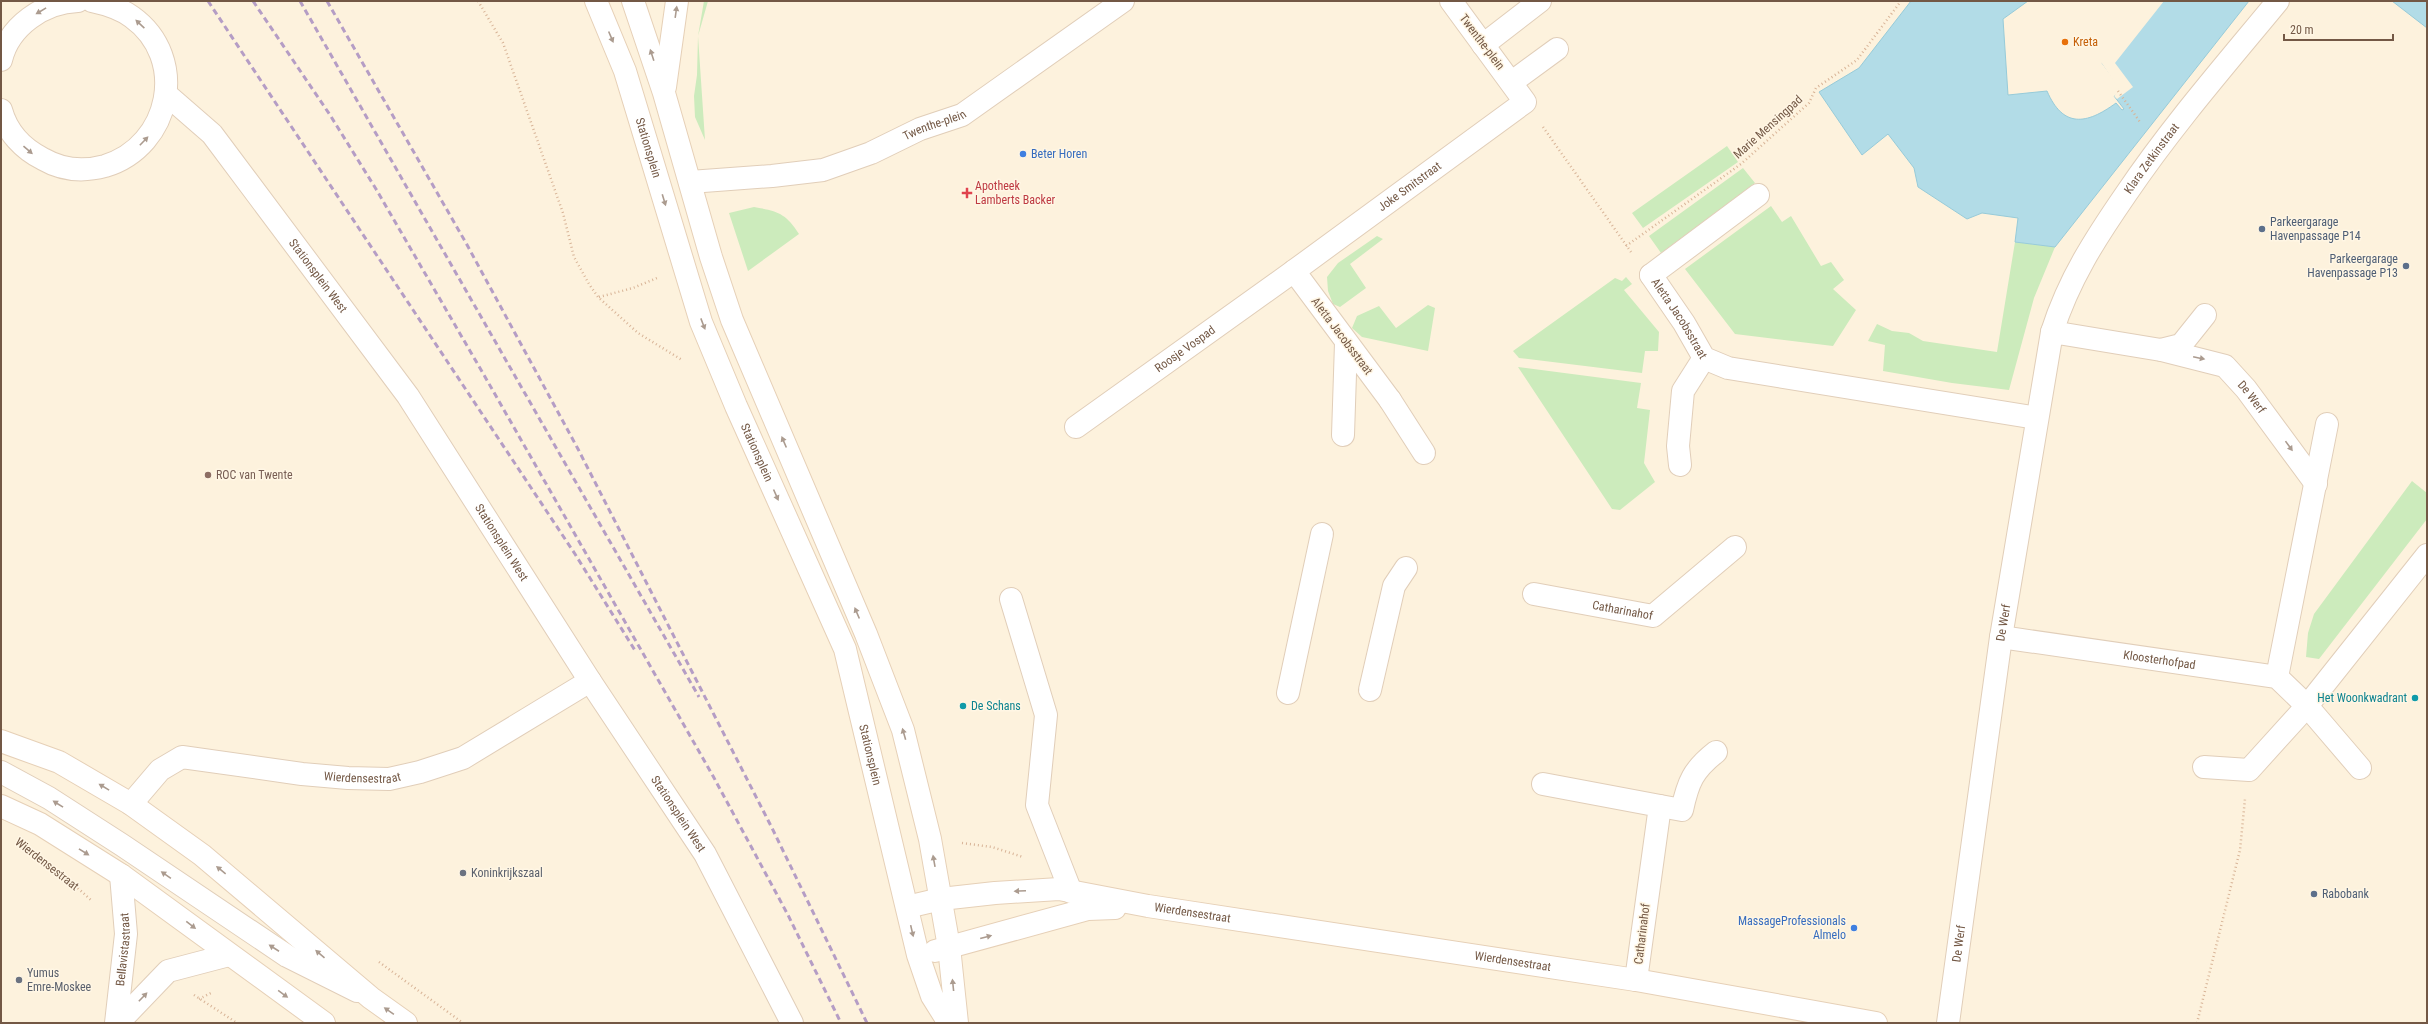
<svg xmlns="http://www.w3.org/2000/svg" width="2428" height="1024" font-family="'Roboto Condensed',sans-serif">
<rect width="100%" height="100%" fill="#fdf2dd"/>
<path fill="#ccebbc" d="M704,1H708L698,36L705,140L695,117L694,96L697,75L698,36Z
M1727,146L1738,162L1643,228L1632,213Z
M1743,168L1755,183L1661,253L1649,236Z
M1771,206L1782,222L1791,216L1821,266L1831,262L1844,280L1833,289L1856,310L1833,346L1735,334L1685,269Z
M754,207C777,211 786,213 799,234L748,271L729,213Z
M1377,236L1383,239L1350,264L1366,288L1340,307L1333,304L1328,291L1327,277L1338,263Z
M2015,242L2055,247L2034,298L2009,390L1952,383L1883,371L1885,345L1868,341L1877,324L1892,331L1909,333L1923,341L1997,352Z
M1626,277L1632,284L1624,290L1659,332L1658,351H1645L1642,373L1519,358L1513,351L1615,278L1622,281Z
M1428,305L1435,308L1428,351L1362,337L1352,328L1357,316L1379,306L1396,328Z
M1518,367L1641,383L1637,408L1650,410L1644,463L1655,482L1620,510L1612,509Z
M2412,481L2427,493V519L2319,659L2306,657L2308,633L2314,614Z"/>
<path fill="#b2dce7" stroke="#97cbd9" d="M1911,1H2028L2003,19L2008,95L2047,91C2063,128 2086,125 2116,103L2122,110L2124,109L2114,96L2122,90L2102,63L2139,17L2118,1H2249L2055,247L2015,242L2018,218L1982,213L1967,219L1918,187L1914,168L1888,134L1862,155L1819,92L1859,68Z
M2392,1H2427V28Z"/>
<path fill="#fdf2dd" d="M2045,1H2060L2062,6L2052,11Z
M2116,1H2164L2115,63L2133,87L2117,99L2114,96L2119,89L2101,62L2136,18Z"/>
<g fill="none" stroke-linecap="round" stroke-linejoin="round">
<g stroke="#e1ceb9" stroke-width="24">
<g id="service">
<path id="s1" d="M690,182L772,176L823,170L871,153L920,129L962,115L1123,1"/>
<path d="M1651,275L1758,195"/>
<path d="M1390,400L1424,453"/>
<path id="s2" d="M1076,427L1294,271"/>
<path d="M1343,435L1346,343"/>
<path d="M1680,465L1678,446L1683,391L1704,358"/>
<path id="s3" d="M1534,594L1653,616L1735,547"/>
<path d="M1011,599L1046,715L1037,805L1071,892"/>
<path d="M1370,690L1394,586L1406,568"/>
<path d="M1288,693L1322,534"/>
<path d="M1,772L49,798L122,845L287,956L357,991"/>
<path d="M1543,784L1660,806L1636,980"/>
<path d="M1660,806L1682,810C1688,782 1693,770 1716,752"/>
</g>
</g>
<g stroke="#e1ceb9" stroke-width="24">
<g id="pedestrian">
<path id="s4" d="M2052,332C2069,279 2095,239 2126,194C2172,126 2226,64 2278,1"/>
</g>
</g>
<g stroke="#e1ceb9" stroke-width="24">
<g id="minor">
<path d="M1483,45L1540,1"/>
<path d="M1,60C9,26 44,2 78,1"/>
<path d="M1512,82L1557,49"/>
<path id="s5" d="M166,94L212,134L408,396L590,681L705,854L792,1023"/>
<path d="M1,110C7,132 23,149 43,159C62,170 83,172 105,166C171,146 189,58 132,17C120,8 106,4 92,1"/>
<path id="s6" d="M1651,275L1684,323L1704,358L1728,368L2037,418"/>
<path id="s7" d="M2162,350L2225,366L2246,389L2316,484"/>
<path id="s8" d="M1390,400L1294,271L1525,102L1451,1"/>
<path id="s9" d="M2001,637L2277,677L2307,706L2360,768"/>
<path d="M2277,677L2327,424"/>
<path d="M2204,767L2249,770L2307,706L2427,555"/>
<path id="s10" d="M131,804L160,770L182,757L302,774L348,778L389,779L420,772L463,758L590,681"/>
<path id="s11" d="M116,1023L126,934L121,875"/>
<path d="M118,1023L168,971L229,955"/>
<path id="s12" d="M1948,1023L2001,637L2052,332L2161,350L2181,345L2205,315"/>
</g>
</g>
<g stroke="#e6d0b7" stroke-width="24">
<g id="secondary">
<path id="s13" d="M596,1L625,71L701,322L736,406L845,649L918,955L932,996L949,1023"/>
<path d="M633,1L664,93L711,257L732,320L866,634L903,730L930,839L949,947L957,1023"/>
<path d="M665,87L677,1"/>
<path d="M1,741L59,762L131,804L202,855L371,998L406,1023"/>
<path d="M1,806L40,824L121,875L324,1023"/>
<path id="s14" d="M907,907L941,899L995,893L1059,889L1148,906L1636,980L1876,1023"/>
<path d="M935,951L1088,909L1115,908"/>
</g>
</g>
<path stroke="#d8b497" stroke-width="2.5" stroke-dasharray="1 3" stroke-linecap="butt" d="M478,1L503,43L563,213L574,257L589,284L598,297L638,333L682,360
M2118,91L2140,122
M1543,127L1631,252
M1626,246L1741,164L1809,103L1816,88L1857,60L1901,1
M599,297L633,288L657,278
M962,843L992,847L1023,857
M69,880L92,901
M379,962L463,1023
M194,995L237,1023
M199,999L211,993
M2197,1023L2240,850L2245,799"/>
<use href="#service" stroke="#fff" stroke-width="22"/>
<use href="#pedestrian" stroke="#fff" stroke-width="22"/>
<use href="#minor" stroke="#fff" stroke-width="22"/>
<use href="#secondary" stroke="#fff" stroke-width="22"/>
<path stroke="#b59dc5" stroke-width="3" stroke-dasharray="6 4" stroke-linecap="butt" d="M208,1L575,554L636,652
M253,1L330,115L376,189L484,375L713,776L788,915L841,1023
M300,1L699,697
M327,1L466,243L578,449L772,828L867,1023"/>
</g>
<defs><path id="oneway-solid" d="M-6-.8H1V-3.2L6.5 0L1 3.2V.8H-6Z"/></defs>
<g fill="#ab9b8f">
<use href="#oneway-solid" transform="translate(41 11) rotate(149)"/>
<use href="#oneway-solid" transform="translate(676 12) rotate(-82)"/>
<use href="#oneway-solid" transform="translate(140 24) rotate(-137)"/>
<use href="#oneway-solid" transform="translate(611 37) rotate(67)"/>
<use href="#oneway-solid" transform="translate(652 55) rotate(-108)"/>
<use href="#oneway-solid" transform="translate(144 141) rotate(-46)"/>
<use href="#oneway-solid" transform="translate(28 150) rotate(41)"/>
<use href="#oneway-solid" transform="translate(664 200) rotate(73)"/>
<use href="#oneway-solid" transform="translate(703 324) rotate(69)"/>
<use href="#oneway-solid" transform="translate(2199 358) rotate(12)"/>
<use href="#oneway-solid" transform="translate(784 442) rotate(-113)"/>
<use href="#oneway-solid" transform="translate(2289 446) rotate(54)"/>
<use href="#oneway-solid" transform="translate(776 495) rotate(66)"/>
<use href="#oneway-solid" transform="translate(857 613) rotate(-113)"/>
<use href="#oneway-solid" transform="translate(904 734) rotate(-106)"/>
<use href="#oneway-solid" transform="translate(104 787) rotate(-149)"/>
<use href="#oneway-solid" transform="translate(58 804) rotate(-148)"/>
<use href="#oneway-solid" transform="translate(84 852) rotate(32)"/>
<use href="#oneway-solid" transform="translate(934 861) rotate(-100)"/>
<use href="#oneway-solid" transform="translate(221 870) rotate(-141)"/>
<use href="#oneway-solid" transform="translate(166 875) rotate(-145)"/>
<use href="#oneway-solid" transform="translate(1020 891) rotate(177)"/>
<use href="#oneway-solid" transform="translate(191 925) rotate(38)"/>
<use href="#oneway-solid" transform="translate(912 931) rotate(77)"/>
<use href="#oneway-solid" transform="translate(986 937) rotate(-15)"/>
<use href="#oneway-solid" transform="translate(274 948) rotate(-147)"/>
<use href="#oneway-solid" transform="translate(320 954) rotate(-139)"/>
<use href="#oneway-solid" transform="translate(953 985) rotate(-96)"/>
<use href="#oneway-solid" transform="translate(283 994) rotate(36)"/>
<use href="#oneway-solid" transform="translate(143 997) rotate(-46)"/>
<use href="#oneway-solid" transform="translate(389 1011) rotate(-145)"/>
</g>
<circle fill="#e8710a" stroke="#fff6e4" stroke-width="1.5" cx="2065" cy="42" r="4"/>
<g fill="#3f7fe0" stroke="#fff6e4" stroke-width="1.5">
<circle cx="1023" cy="154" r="4"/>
<circle cx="1854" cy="928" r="4"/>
</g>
<path fill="#e0444e" stroke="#fff6e4" stroke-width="1.5" d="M965 187h4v4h4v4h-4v4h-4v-4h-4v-4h4z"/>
<g fill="#5c6f8a" stroke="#fff6e4" stroke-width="1.5">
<circle cx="2262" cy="229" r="4"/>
<circle cx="2406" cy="266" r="4"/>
<circle cx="2314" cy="894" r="4"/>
</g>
<circle fill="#8d6e63" stroke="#fff6e4" stroke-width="1.5" cx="208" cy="475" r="4"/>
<g fill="#0f9aa8" stroke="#fff6e4" stroke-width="1.5">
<circle cx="2415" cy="698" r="4"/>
<circle cx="963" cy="706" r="4"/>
</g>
<g fill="#6b7280" stroke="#fff6e4" stroke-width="1.5">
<circle cx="463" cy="873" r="4"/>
<circle cx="19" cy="980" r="4"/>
</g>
<g text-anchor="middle" stroke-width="3" stroke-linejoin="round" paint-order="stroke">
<g font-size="12" fill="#735845" stroke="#fff6e4">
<text transform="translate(1482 42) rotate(53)" y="4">Twenthe-plein</text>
<text dy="4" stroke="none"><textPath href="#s1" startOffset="254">Twenthe-plein</textPath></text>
<text transform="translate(1768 127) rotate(-42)" y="4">Marie Mensingpad</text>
<text dy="4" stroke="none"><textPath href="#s13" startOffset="156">Stationsplein</textPath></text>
<text dy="4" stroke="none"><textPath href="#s4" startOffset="201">Klara Zetkinstraat</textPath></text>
<text dy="4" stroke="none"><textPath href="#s8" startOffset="304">Joke Smitstraat</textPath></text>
<text dy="4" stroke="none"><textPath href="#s5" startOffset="238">Stationsplein West</textPath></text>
<text dy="4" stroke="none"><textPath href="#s6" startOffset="52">Aletta Jacobsstraat</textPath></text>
<text transform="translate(1342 336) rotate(53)" y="4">Aletta Jacobsstraat</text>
<text dy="4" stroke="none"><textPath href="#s2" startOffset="134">Roosje Vospad</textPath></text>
<text dy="4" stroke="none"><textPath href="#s7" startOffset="106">De Werf</textPath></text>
<text dy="4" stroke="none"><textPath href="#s13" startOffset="480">Stationsplein</textPath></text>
<text dy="4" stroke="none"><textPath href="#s5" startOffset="562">Stationsplein West</textPath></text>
<text dy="4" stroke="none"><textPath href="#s3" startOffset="90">Catharinahof</textPath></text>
<text dy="4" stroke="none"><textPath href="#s12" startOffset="404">De Werf</textPath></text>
<text dy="4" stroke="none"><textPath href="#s9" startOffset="160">Kloosterhofpad</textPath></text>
<text dy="4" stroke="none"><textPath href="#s13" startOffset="804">Stationsplein</textPath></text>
<text dy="4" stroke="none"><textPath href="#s10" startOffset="252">Wierdensestraat</textPath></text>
<text dy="4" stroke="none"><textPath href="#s5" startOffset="886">Stationsplein West</textPath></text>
<text transform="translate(47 864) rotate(38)" y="4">Wierdensestraat</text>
<text dy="4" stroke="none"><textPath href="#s14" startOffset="289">Wierdensestraat</textPath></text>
<text transform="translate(1642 934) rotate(-83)" y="4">Catharinahof</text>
<text dy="4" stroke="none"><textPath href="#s12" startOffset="80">De Werf</textPath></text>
<text dy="4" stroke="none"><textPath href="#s11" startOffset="74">Bellavistastraat</textPath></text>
<text dy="4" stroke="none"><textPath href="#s14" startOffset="613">Wierdensestraat</textPath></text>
</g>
<g font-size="12" fill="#c56008" stroke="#fff6e4" text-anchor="start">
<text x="2073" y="46">Kreta</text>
</g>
<g font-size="12" fill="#366cbe" stroke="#fff6e4" text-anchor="start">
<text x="1031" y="158">Beter Horen</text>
<text x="1846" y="925" text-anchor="end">MassageProfessionals<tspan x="1846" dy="14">Almelo</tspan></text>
</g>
<g font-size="12" fill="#be3a42" stroke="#fff6e4" text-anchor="start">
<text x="975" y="190">Apotheek<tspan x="975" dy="14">Lamberts Backer</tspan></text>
</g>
<g font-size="12" fill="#4e5e75" stroke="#fff6e4" text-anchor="start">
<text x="2270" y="226">Parkeergarage<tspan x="2270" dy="14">Havenpassage P14</tspan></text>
<text x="2398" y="263" text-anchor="end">Parkeergarage<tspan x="2398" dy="14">Havenpassage P13</tspan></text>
<text x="2322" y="898">Rabobank</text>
</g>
<g font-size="12" fill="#785e54" stroke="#fff6e4" text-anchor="start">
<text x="216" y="479">ROC van Twente</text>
</g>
<g font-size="12" fill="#0d838f" stroke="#fff6e4" text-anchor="end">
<text x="2407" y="702">Het Woonkwadrant</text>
<text x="971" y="710" text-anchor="start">De Schans</text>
</g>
<g font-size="12" fill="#5b616d" stroke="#fff6e4" text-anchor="start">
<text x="471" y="877">Koninkrijkszaal</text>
<text x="27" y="977">Yumus<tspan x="27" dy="14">Emre-Moskee</tspan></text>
</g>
</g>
<rect width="2428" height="1024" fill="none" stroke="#735845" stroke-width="4"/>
<path d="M2284 34v6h109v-6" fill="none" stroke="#735845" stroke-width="2"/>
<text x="2290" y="34" font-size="12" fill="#735845" stroke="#fff6e4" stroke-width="3" paint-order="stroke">20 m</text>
</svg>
